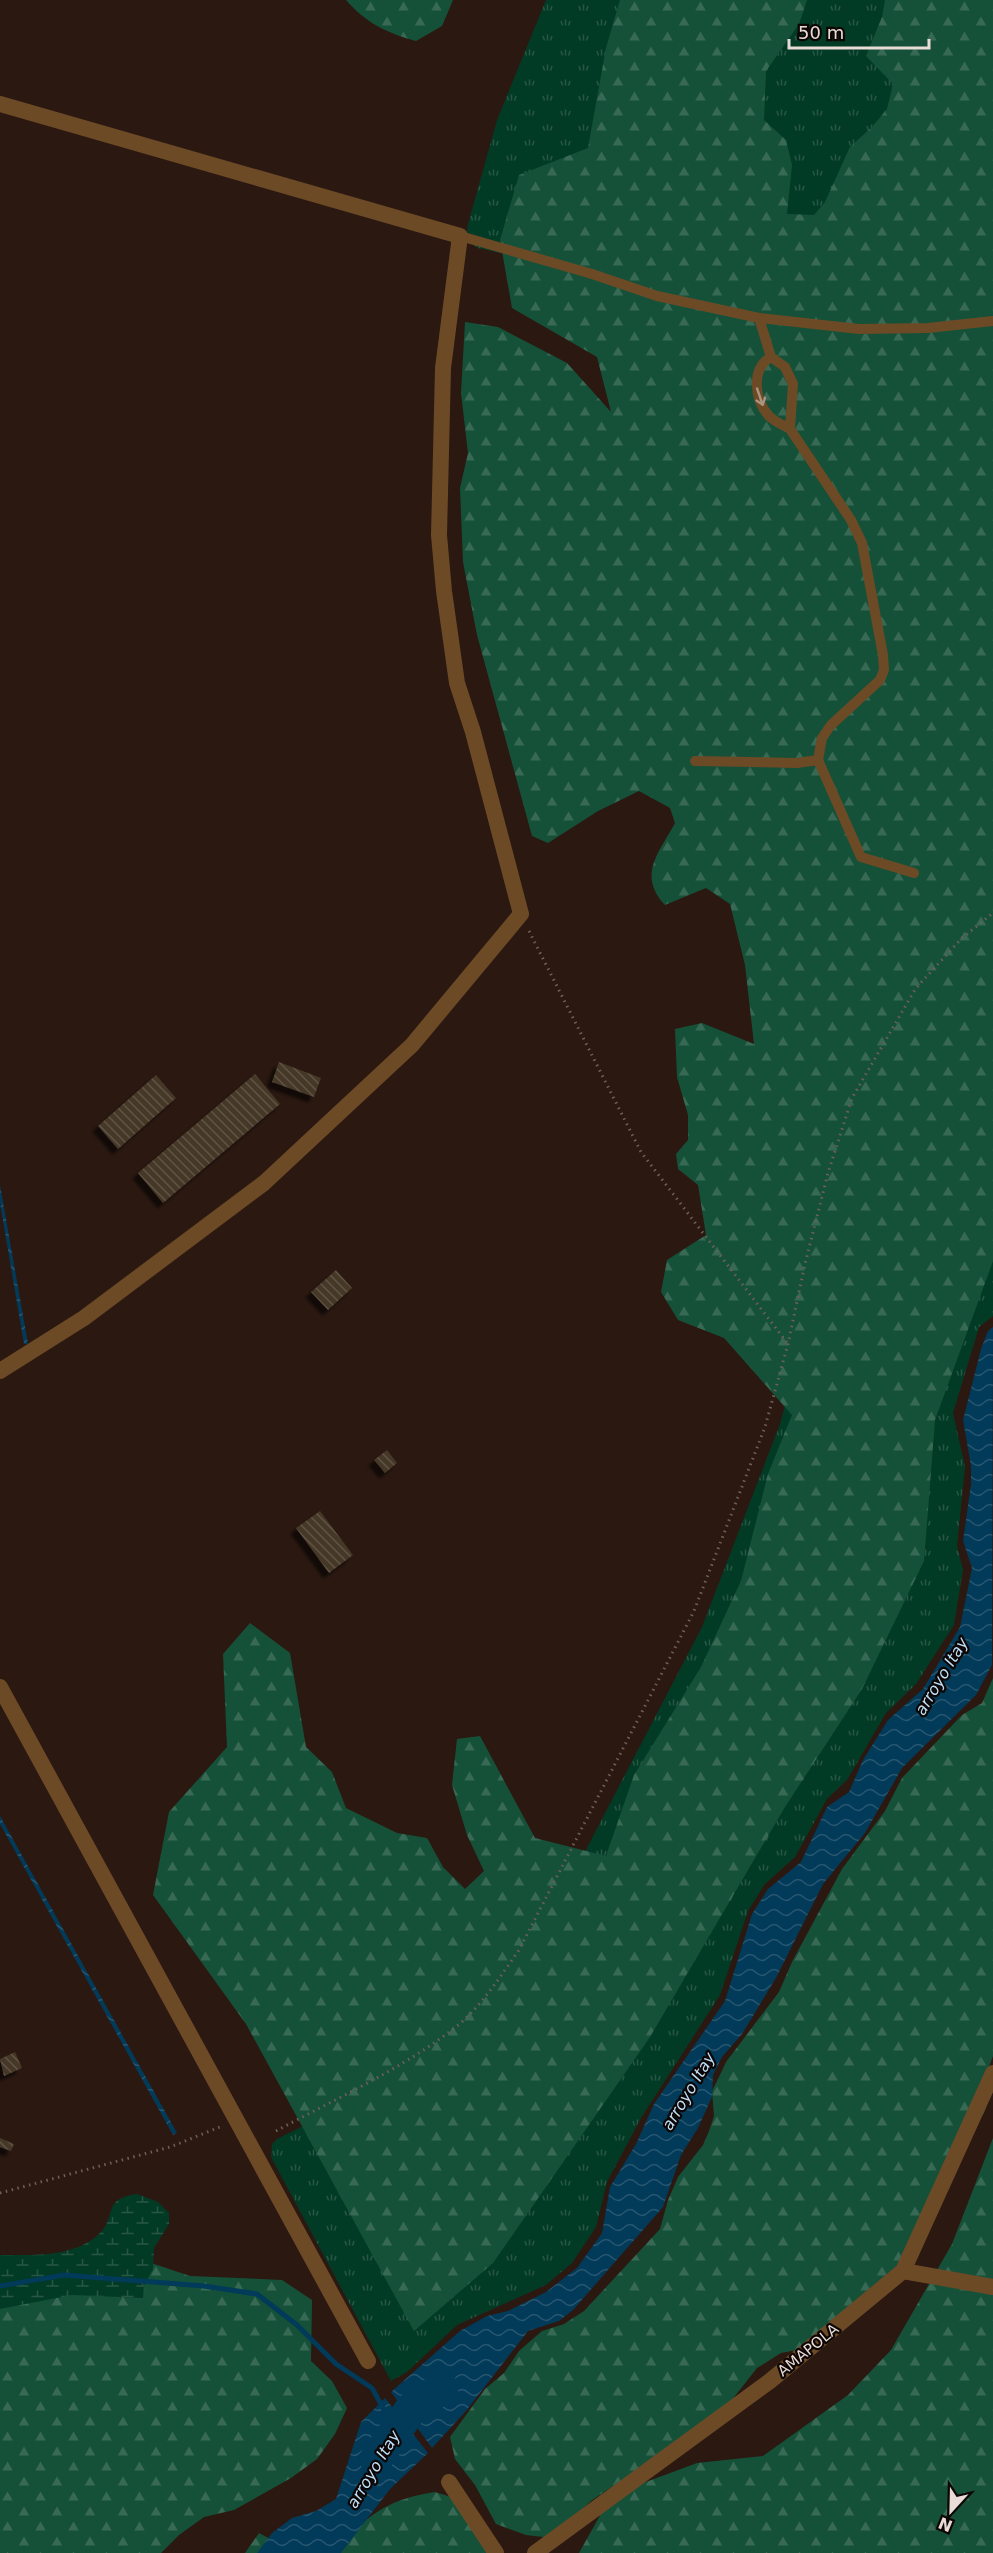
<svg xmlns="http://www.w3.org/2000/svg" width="993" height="2553" font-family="'DejaVu Sans',sans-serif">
<defs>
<pattern id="grass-tufts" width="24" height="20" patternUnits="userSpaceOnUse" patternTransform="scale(1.5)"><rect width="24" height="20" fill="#023b25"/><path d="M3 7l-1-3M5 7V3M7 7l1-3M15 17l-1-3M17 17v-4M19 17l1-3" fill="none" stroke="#275744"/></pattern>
<pattern id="forest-firs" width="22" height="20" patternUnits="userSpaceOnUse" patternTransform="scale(1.5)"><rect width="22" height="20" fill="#155138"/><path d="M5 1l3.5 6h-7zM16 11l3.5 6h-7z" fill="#376954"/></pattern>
<pattern id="wetland-marsh" width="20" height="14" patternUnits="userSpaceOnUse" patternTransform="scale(1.5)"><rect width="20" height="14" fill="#023b25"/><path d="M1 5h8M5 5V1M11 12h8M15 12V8" fill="none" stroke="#275744"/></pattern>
<pattern id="water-waves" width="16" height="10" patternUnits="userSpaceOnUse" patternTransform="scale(1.5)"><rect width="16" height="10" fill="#023a59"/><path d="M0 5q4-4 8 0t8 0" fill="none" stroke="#275670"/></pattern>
<pattern id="building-back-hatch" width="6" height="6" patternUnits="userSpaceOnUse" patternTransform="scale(1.5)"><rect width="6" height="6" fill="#453728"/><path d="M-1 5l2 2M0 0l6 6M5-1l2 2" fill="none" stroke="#605346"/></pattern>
<filter id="shadow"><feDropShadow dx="-5.5" dy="5.5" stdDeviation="1.5" flood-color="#0009"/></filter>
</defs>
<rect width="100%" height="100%" fill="#2a1811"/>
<path fill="url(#grass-tufts)" d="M546,0H993V313L715,301L478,248C468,241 466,236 468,224L497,120Z
M993,926V1316L979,1327L953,1413L965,1467L957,1546L963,1570L954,1625L916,1684L886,1713L847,1780L827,1799L795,1857L764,1885L748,1911L720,1995L641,2118L607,2182L596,2227L572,2263L546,2285L457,2325L407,2372L391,2381L271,2157L272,2144L277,2139L409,2073L539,1940L702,1627L780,1424L799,1352Z"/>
<path fill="url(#forest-firs)" d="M346,0H453L442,26L416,41C387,33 366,23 346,0Z
M620,0H807L799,24L766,71L764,120L786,140L792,165L787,214L814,215L825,202L850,147L872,127L887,109L893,84L866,56L882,17L885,0H993V1261L935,1420L924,1561L862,1689L785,1807L650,2037L493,2263L414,2331L246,2024L153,1895L169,1812L227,1747L223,1654L250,1623L290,1653L306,1747L332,1772L346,1808L397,1833L427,1838L443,1867L465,1889L484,1871L467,1835L452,1785L457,1739L480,1736L535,1838L606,1856L634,1775L701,1667L741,1581L768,1474L792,1415L724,1338L678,1320L661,1292L667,1260L706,1235L698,1185L678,1169L676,1154L688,1140V1115L677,1077L675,1029L702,1023L754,1044L745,965L730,904L706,888L665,905C637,875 659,853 675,823L670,808L639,791L598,811L548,843L532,836L477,635L463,562L460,488L468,453L461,393L465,322L498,327L567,363L611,412L597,357L512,308L500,240L519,175L588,148L606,48Z
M993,1678V2056L987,2072L993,2087L984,2113L966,2138L916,2250L797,2350L781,2353L757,2368L723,2411L591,2501L552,2538L526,2535L496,2524L475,2485L455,2459L450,2437L485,2389L504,2373L519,2351L542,2331L564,2324L584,2311L660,2229L668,2200L678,2177L703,2145L709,2131L714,2116L712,2091L719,2077L726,2062L779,1992L792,1962L842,1869L885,1811L902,1778L962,1715L982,1703Z
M993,2138V2553H579L607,2503L635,2486L697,2463L763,2456L848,2395L891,2350L952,2244Z
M118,2252L190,2276L282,2280L312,2300L311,2361L332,2381L347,2408L335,2434L317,2459L291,2478L234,2510L204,2517L179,2535L161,2553H0V2295Z
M435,2492L464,2501L487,2553H337C364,2515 389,2499 435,2492Z
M259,2533L285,2547L284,2553H245Z"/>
<path fill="url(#wetland-marsh)" d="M137,2194L158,2202L169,2213V2224L154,2248L153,2269L144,2286L143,2298L72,2295L0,2309V2255C32,2255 73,2258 99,2234C118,2216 101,2199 137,2194Z"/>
<path fill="url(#water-waves)" d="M0,1185L28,1344H24L0,1203Z
M993,1327L992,1665L976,1695L902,1768L865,1833L823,1884L776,1978L742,2034L722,2057L713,2075L712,2097L698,2128L681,2155L663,2207L573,2310L559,2321L528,2331L466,2411L432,2448L391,2392L460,2331L487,2316L508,2311L546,2292L577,2268L602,2233L610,2187L636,2144L654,2104L725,2001L752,1914L768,1889L801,1862L827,1807L849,1792L863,1760L888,1720L923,1689L960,1627L972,1568L963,1541L971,1484V1466L963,1420L981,1349L988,1331Z
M0,1816L177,2133L173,2135L0,1824Z
M385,2398L428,2453L390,2489L341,2553H257L272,2533L292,2518L316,2511L336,2499L361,2422Z"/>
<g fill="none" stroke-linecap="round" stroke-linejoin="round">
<path stroke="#023a59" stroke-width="5" d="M0,2286L64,2275L204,2286L257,2294L297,2325L336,2364L372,2388L383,2408"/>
<path stroke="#023a59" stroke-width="33" d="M376,2459L411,2409L442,2388"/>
</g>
<path fill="url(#building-back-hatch)" filter="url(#shadow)" d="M279,1062L321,1078L314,1097L272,1082Z
M255,1074L280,1104L163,1203L138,1173Z
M156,1075L176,1098L118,1149L98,1126Z
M336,1270L352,1288L328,1310L311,1292Z
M387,1450L397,1463L385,1473L374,1460Z
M320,1511L353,1555L329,1573L296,1528Z
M15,2052L22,2068L4,2076L0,2059Z
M0,2138L14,2144L11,2151L0,2147Z"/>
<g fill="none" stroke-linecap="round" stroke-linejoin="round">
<path stroke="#6f5f58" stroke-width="3" stroke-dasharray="1.5 4.5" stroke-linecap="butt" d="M529,931L641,1152L788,1344
M276,2131C335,2099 398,2071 452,2030C480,2009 499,1978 519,1950L694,1611L765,1427L788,1344L805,1264L828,1173L852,1098L916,988L962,938L993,913
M0,2193L170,2147L220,2127"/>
<path stroke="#6d4a26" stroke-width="10" d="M460,236L592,274L657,296L759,318L859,329L928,328L993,321
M759,318L771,357L785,367L793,384L790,429
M771,357C750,369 755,401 769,416C775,422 783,425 790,429L851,520L862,543L883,655L884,670L880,680L831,725L822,738L818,760L861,857L914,873
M695,761L797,763L818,760"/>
<path stroke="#6d4a26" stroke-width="16" d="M0,104L460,236L443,368L439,535L444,591L457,683L473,732L521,914L412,1045L264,1183L84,1318L0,1371
M903,2271L993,2287
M535,2553L770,2381L903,2271L993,2073"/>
<path stroke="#6d4a26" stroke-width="16" d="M0,1687L368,2361
M449,2482L496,2553"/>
</g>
<defs><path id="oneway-shaft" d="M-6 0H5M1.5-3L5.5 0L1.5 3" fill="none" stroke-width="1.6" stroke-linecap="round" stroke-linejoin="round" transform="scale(1.5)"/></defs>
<use stroke="#ab937e" href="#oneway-shaft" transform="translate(760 397) rotate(71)"/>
<g text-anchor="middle" stroke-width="4.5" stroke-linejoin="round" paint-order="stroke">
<g font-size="15" fill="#e9dcd7" stroke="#0d0604">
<text transform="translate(808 2350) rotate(-39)" y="5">AMAPOLA</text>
</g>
<g font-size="16" font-style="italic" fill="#bcdef7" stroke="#0d0604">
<text transform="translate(941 1676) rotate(-59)" y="6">arroyo Itay</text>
<text transform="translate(688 2091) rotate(-59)" y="6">arroyo Itay</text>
<text transform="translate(373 2469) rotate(-59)" y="6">arroyo Itay</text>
</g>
</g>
<g transform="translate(951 2511) rotate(202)" stroke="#0d0604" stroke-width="4.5" paint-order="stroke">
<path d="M0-4.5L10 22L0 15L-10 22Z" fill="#e9dcd7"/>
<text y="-9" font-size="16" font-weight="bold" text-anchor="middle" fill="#e9dcd7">N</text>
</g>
<path d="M789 39v9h140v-9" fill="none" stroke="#e9dcd7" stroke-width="3"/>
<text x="798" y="39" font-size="18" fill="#e9dcd7" stroke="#0d0604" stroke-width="4.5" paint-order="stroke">50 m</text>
</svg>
